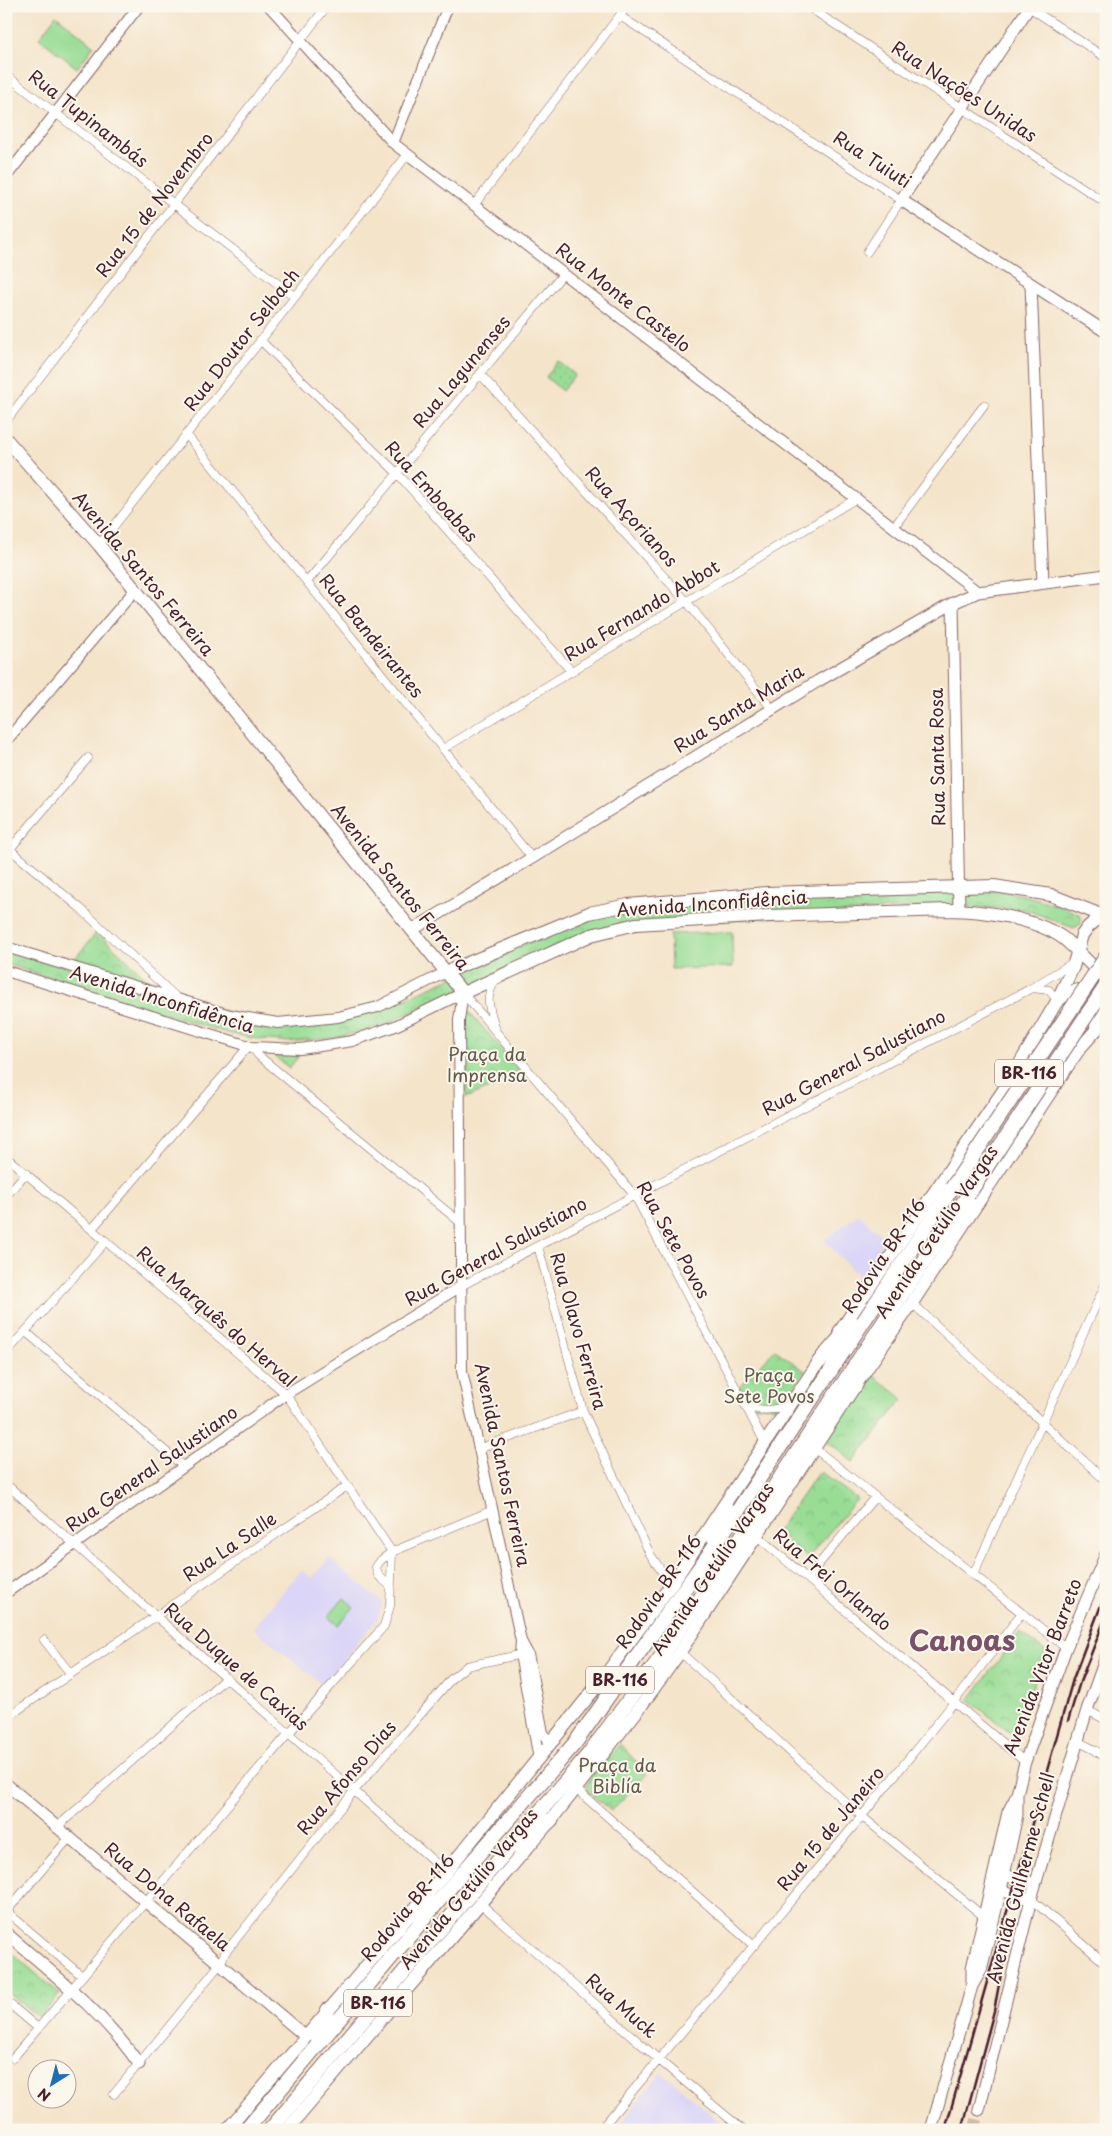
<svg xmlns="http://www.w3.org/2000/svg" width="1112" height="2136" font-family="'Playpen Sans',sans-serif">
<defs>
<pattern id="grass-dots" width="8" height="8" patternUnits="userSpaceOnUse" patternTransform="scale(1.25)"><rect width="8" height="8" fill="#99dd95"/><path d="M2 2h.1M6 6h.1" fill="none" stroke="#85bd81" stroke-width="1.8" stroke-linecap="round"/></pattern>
<pattern id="park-crowns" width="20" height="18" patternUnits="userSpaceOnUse" patternTransform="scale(1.25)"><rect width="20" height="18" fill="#99dd95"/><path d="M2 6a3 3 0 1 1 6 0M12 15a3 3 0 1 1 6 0" fill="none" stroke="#85bd81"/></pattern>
</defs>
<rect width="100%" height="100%" fill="#fbf7ec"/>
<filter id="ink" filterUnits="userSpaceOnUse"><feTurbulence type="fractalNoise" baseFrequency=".02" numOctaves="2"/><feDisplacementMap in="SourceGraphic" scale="10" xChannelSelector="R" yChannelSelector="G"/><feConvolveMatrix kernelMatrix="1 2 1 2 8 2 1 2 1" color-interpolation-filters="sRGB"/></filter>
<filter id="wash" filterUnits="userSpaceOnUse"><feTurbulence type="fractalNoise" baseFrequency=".0096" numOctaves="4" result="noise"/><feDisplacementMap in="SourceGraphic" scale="20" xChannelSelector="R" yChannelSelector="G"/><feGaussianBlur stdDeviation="1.12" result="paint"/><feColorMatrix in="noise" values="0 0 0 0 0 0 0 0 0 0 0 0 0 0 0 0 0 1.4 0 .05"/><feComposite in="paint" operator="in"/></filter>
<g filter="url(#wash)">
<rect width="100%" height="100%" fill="#f4e4ca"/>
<path fill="#dbd6f7" d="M859,1214L885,1239L860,1278L824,1240Z
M329,1558L383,1603L377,1619L323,1685L253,1628L301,1570L312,1578Z
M660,2073L680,2087L729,2130H616Z"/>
<path fill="url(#grass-dots)" stroke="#727e60" d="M558,361L575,375L562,391L546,377Z"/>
<path fill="url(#park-crowns)" stroke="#727e60" d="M994,890C1025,894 1052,902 1081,915V924L1074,928L1024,909L939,906L592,930L381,1026L334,1038L288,1042L251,1038L223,1032L6,964V950L279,1026L380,1010L587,916L628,908L765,897Z
M97,932L158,989L72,962Z
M466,1008L522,1073L466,1098Z
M300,1055L289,1068L274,1056Z
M775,1350L805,1371L784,1403L775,1407L750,1405L739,1387Z
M869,1372L903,1399L853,1462L825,1439Z
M822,1473L857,1499L808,1558L776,1533L817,1474Z
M1020,1632L1046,1652L1014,1736L969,1700Z
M620,1744L647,1774L611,1811L587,1791L586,1785L595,1771Z
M6,1948L60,1994L39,2018L6,1991Z"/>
<path fill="#99dd95" stroke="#727e60" d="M56,15L94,46L77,68L39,38Z
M732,932L733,967L671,969L670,934Z
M344,1598L354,1607L338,1625L328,1617Z"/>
</g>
<g filter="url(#ink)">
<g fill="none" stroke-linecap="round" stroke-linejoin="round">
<path stroke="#d2bdaa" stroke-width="11" stroke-dasharray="11 5.5" stroke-linecap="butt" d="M974,2130L979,2110"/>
<g stroke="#866463" stroke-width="9">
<path id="minor" d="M807,6L1106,203
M1027,6L1106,58
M620,16L901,200L867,252
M6,75L295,297
M474,205L627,6
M260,340L398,474L572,672
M480,374L687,602L772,709
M6,421L327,6
M186,434L532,858
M894,527L984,405
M99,545L408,154
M307,582L564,273
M443,749L857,498
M6,846L80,908L177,998
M10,849L88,758
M1032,988L1049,990L1057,1000
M463,993L635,1196L765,1443
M495,1027C489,1006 484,999 496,979
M252,1047L259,1056L461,1223
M6,1157L286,1394L392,1552
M6,1196L26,1173
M92,1229L248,1047
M538,1246L583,1411L650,1554L671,1585
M461,1286L1030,989L1074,962
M912,1303L1106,1481
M26,1332L184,1467
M6,1353L106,1241
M747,1407C763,1411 775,1411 789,1404
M814,1448L1066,1648
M478,1449L583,1411
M6,1484L446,1872
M757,1536L1025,1762
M973,1575L1106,1283
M807,1578L875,1497
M391,1587L378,1575L376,1567L381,1560L392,1552L493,1510
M44,1640L70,1673
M680,1652L853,1809L983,1916
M1087,1710L1106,1720
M6,1718L347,1486
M1077,1741L1095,1750L1106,1758
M576,1789L753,1945
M57,1827L226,1678
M1031,1899L1106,1964
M481,1904L665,2065L743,2130
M6,1911L82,1976
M6,1912L70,1837
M6,2001L38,2028
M13,2058L289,1733L384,1626L390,1606L392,1552
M114,2094L220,1964L225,1953L354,1791L452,1678L467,1666L523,1654
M600,2130L862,1816L947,1711L1021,1614"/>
</g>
<g stroke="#866463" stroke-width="12">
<path id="tertiary" d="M269,6L393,143L978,592
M393,143L448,6
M6,177L139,6
M6,741L135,590
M6,947L230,1015L278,1023L338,1017L378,1007L446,972
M6,971L252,1047L301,1049L352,1041L395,1026L463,993
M463,993L459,1020L462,1371L521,1641L520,1654L539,1759
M6,1593L286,1394L461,1286
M521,1641L528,1654L543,1733L548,1739L555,1740"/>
</g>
<g stroke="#866463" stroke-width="13">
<path id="secondary" d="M1030,6L901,200L1106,332
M1031,285L1043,583
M953,603L959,910
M412,930L532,858L818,681L953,603L978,592L1106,575
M6,1784L305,2036
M1004,1875L1035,1884
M1000,1890L1031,1899
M6,1933C53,1974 103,2012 139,2064
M972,1986L981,1970L1002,1885L1017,1815V1794L1025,1762L1066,1648L1106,1554
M979,2110L1031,1899L1087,1710L1106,1657
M931,2130L972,1986V1968L1008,1812L1017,1795"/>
</g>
<g stroke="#866463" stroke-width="14">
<path id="primary" d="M6,439L99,545L463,993L591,935L636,924L769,916L948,910C981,910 1035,918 1063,938C1078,950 1090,966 1106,977
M446,972L589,913L628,905L767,893L994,886L1051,895L1106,917
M1057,1002C1062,997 1068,992 1074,991C1098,985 1103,1009 1096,1026
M840,1331L1007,1085L1056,1003L1073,967L1082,935L1088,927L1106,912
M227,2130L446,1872L601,1681L671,1585L824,1354
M287,2130L551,1820L641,1706L680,1652L855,1386L912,1303L1067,1067L1080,1048L1106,1019"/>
</g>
<g stroke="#866463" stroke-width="16">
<path id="motorway" d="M819,1362L853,1323
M855,1386L866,1359
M714,1538L725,1506
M519,1848L551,1820
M410,1914L421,1910L430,1902
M318,2040L328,2010
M246,2130L458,1878L575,1743L707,1557L952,1188
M270,2130L588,1755L664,1653L968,1195"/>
</g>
<use href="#minor" stroke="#fff" stroke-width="8"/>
<use href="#tertiary" stroke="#fff" stroke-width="10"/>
<use href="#secondary" stroke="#fff" stroke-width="11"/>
<use href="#primary" stroke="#fff" stroke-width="12"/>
<use href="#motorway" stroke="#fff" stroke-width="14"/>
<path stroke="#4a1f2b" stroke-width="2.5" d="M1068,1721L1080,1682L1106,1616
M945,2130L1073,1679L1106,1592
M962,2130L994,2011L1010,1926"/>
<g stroke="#866463" stroke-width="16" stroke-linecap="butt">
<path id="motorway-bridge" d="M952,1188L1106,957
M968,1195L1106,986"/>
</g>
<use href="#motorway-bridge" stroke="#fff" stroke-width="14"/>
</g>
</g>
<g text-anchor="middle" stroke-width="4" stroke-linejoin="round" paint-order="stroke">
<g fill="#fbf7ec" stroke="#7f6065" stroke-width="1">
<rect x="995" y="1059.5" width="68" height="27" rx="4"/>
<rect x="586" y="1666.5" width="68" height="27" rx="4"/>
<rect x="344" y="1989.5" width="68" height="27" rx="4"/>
</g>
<g font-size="16" font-weight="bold" fill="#4a1f2b">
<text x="1029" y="1079">BR-116</text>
<text x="620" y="1686">BR-116</text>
<text x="378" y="2009">BR-116</text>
</g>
<g font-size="18" fill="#4a1f2b" stroke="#fbf7ec">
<text transform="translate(964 92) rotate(33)" y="6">Rua Nações Unidas</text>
<text transform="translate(88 119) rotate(38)" y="6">Rua Tupinambás</text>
<text transform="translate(872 160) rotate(33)" y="6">Rua Tuiuti</text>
<text transform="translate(155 205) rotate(-52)" y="6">Rua 15 de Novembro</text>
<text transform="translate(623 298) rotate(38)" y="6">Rua Monte Castelo</text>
<text transform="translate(242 340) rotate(-52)" y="6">Rua Doutor Selbach</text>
<text transform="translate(462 372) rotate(-50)" y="6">Rua Lagunenses</text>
<text transform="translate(431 492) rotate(48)" y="6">Rua Emboabas</text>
<text transform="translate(631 517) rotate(48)" y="6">Rua Açorianos</text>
<text transform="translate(143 574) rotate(50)" y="6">Avenida Santos Ferreira</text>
<text transform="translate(642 611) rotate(-31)" y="6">Rua Fernando Abbot</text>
<text transform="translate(371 636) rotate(51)" y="6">Rua Bandeirantes</text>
<text transform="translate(739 709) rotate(-32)" y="6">Rua Santa Maria</text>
<text transform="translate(938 757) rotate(-91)" y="6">Rua Santa Rosa</text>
<text transform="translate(400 887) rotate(51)" y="6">Avenida Santos Ferreira</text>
<text transform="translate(712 904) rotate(-4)" y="6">Avenida Inconfidência</text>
<text transform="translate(162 1000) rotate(17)" y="6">Avenida Inconfidência</text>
<text transform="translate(854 1063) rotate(-28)" y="6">Rua General Salustiano</text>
<text transform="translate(937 1232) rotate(-56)" y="6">Avenida Getúlio Vargas</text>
<text transform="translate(673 1240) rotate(61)" y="6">Rua Sete Povos</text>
<text transform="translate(496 1252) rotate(-29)" y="6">Rua General Salustiano</text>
<text transform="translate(884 1256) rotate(-56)" y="6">Rodovia BR-116</text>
<text transform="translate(216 1317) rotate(41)" y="6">Rua Marquês do Herval</text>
<text transform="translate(578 1331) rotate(74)" y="6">Rua Olavo Ferreira</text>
<text transform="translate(502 1465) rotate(78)" y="6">Avenida Santos Ferreira</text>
<text transform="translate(152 1469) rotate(-35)" y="6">Rua General Salustiano</text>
<text transform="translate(230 1547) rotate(-34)" y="6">Rua La Salle</text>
<text transform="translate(713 1569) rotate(-56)" y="6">Avenida Getúlio Vargas</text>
<text transform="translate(832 1580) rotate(40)" y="6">Rua Frei Orlando</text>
<text transform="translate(659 1592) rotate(-55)" y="6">Rodovia BR-116</text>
<text transform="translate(236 1667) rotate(41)" y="6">Rua Duque de Caxias</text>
<text transform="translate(1043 1667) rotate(-69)" y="6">Avenida Vitor Barreto</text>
<text transform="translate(347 1778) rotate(-50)" y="6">Rua Afonso Dias</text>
<text transform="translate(831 1829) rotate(-50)" y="6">Rua 15 de Janeiro</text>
<text transform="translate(1021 1878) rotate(-75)" y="6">Avenida Guilherme Schell</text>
<text transform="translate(469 1889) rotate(-50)" y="6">Avenida Getúlio Vargas</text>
<text transform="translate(167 1897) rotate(40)" y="6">Rua Dona Rafaela</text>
<text transform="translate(408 1908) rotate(-50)" y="6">Rodovia BR-116</text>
<text transform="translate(621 2006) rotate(41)" y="6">Rua Muck</text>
</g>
<g font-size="18" fill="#62584b" stroke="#fbf7ec">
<text x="487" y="1061">Praça da<tspan x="487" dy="21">Imprensa</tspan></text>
<text x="769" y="1382">Praça<tspan x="769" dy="21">Sete Povos</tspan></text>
<text x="617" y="1772">Praça da<tspan x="617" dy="21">Biblía</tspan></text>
</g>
<g font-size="28" font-weight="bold" fill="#795169" stroke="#fbf7ec">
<text x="962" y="1651">Canoas</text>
</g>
</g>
<rect width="1112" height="2136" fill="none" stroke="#fbf7ec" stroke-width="25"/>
<g transform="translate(52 2084) rotate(216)"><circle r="24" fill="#fbf7ec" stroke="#b4a19f"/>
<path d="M0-4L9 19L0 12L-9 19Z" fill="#1f6fb2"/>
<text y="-8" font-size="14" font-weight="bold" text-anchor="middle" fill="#4a1f2b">N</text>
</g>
</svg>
